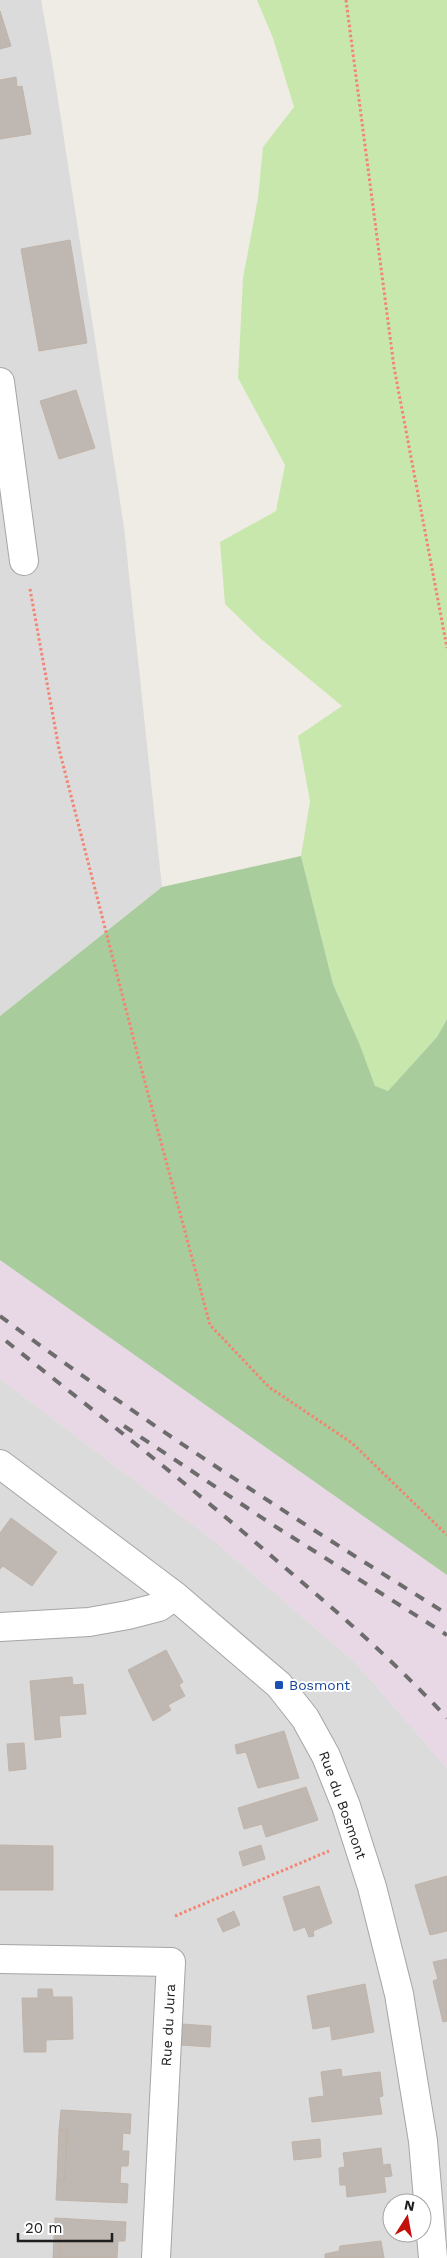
<svg xmlns="http://www.w3.org/2000/svg" width="447" height="2258" font-family="'Work Sans',sans-serif">
<rect width="100%" height="100%" fill="#efece5"/>
<path fill="#dcdbdb" fill-rule="evenodd" d="M0,0H41L52,61L124,527L162,887L0,1016Z
M0,1379L213,1540L356,1663L447,1768V2258H0ZM392,2203H422V2233H392Z"/>
<path fill="#e8d7e4" d="M0,1259L447,1574V1768L356,1663L213,1540L0,1379Z"/>
<path fill="#c8e7ad" d="M257,0H447V1019L437,1037L388,1091L375,1087L360,1045L333,984L301,856L310,801L298,736L342,706L261,639L225,604L220,542L276,511L285,465L238,378L243,278L258,198L263,147L294,107L273,38Z"/>
<path fill="#a8cc9c" d="M301,856L333,984L360,1045L375,1086L388,1091L437,1037L447,1019V1575L0,1260V1016L162,887Z"/>
<path fill="#bfb8b2" stroke="#c0b3a8" d="M0,11L11,46L0,49Z
M16,77L17,87L22,86L31,134L0,139V80Z
M70,240L87,343L39,351L21,249Z
M76,390L95,448L59,459L40,401Z
M11,1518L57,1552L32,1586L3,1566L0,1569V1533Z
M166,1650L183,1682L179,1685L185,1696L168,1705L171,1710L153,1721L128,1670Z
M72,1677L73,1685L83,1684L86,1714L59,1716L61,1737L35,1740L30,1681Z
M284,1731L299,1778L258,1788L246,1752L237,1754L235,1745Z
M24,1743L26,1769L9,1771L7,1744Z
M306,1787L318,1820L266,1837L262,1824L244,1829L238,1808Z
M0,1845L53,1846V1890H0Z
M261,1845L265,1859L243,1866L239,1852Z
M447,1876V1931L430,1935L415,1885Z
M319,1886L332,1923L313,1931L314,1936L309,1937L305,1927L294,1931L283,1897Z
M234,1911L240,1925L223,1932L217,1919Z
M447,1959V2021L443,2022L433,1981L438,1979L433,1962Z
M365,1984L374,2032L332,2040L330,2026L313,2029L307,1996Z
M38,1989H52L53,1997H72L73,2039L46,2040V2052H24L22,1998H38Z
M182,2024L211,2026L210,2047L181,2045Z
M341,2069L342,2077L380,2072L383,2096L379,2097L382,2114L312,2122L309,2098L324,2096L321,2072Z
M61,2110L131,2114L130,2134L123,2133L122,2151H129L128,2166H121L120,2183L128,2184L127,2203L56,2200L57,2180L65,2181L67,2130H59Z
M59,2130H67L65,2181L57,2180Z
M320,2139L321,2157L294,2160L292,2142Z
M381,2148L383,2165L390,2164L392,2176L384,2177L386,2192L347,2197L346,2185H340L339,2168L345,2167L343,2153Z
M55,2218L126,2222L125,2241H118L117,2258H60L61,2238H54Z
M54,2238H61L60,2258H53Z
M381,2241L384,2258H325V2254L339,2251L340,2246Z"/>
<g fill="none" stroke-linecap="round" stroke-linejoin="round">
<g stroke="#a5a5a5" stroke-width="30">
<path id="minor" d="M0,382L24,561
M0,1464L175,1596L279,1685L305,1718L326,1756L346,1806L372,1887L399,1994L423,2141L433,2258
M0,1627L89,1622L128,1615L159,1607L175,1596
M0,1959L171,1962L156,2258"/>
</g>
<path stroke="#f38472" stroke-width="3" stroke-dasharray="2.5 2.5" stroke-linecap="butt" d="M346,0L394,367L447,648
M30,589L59,749L139,1060L210,1325L269,1387L352,1443L447,1535
M175,1916L329,1851"/>
<use href="#minor" stroke="#fff" stroke-width="28"/>
<path stroke="#6c6c6c" stroke-width="4" stroke-dasharray="10 10" stroke-linecap="butt" d="M0,1316C144,1423 295,1519 447,1614
M6,1341C99,1415 193,1488 283,1566C340,1614 396,1663 447,1718
M124,1426L273,1525L447,1635"/>
</g>
<rect fill="#1a4fb4" stroke="#fff" stroke-width="2" x="274" y="1680" width="10" height="10" rx="2.5"/>
<g text-anchor="middle" stroke-width="4" stroke-linejoin="round" paint-order="stroke">
<g font-size="14" fill="#164399" stroke="#fff" text-anchor="start">
<text x="289" y="1690">Bosmont</text>
</g>
<g font-size="14" fill="#1e1e1e" stroke="#fff">
<text transform="translate(343 1805) rotate(70)" y="5">Rue du Bosmont</text>
<text transform="translate(168 2025) rotate(-87)" y="5">Rue du Jura</text>
</g>
</g>
<g transform="translate(407 2218) rotate(11)"><circle r="24" fill="#ffffff" stroke="#a5a5a5"/>
<path d="M0-4L9 19L0 12L-9 19Z" fill="#c3100a"/>
<text y="-8" font-size="14" font-weight="bold" text-anchor="middle" fill="#1e1e1e">N</text>
</g>
<path d="M18 2233v8h94v-8" fill="none" stroke="#1e1e1e" stroke-width="2.5"/>
<text x="25" y="2233" font-size="15" fill="#1e1e1e" stroke="#ffffff" stroke-width="4" paint-order="stroke">20 m</text>
</svg>
